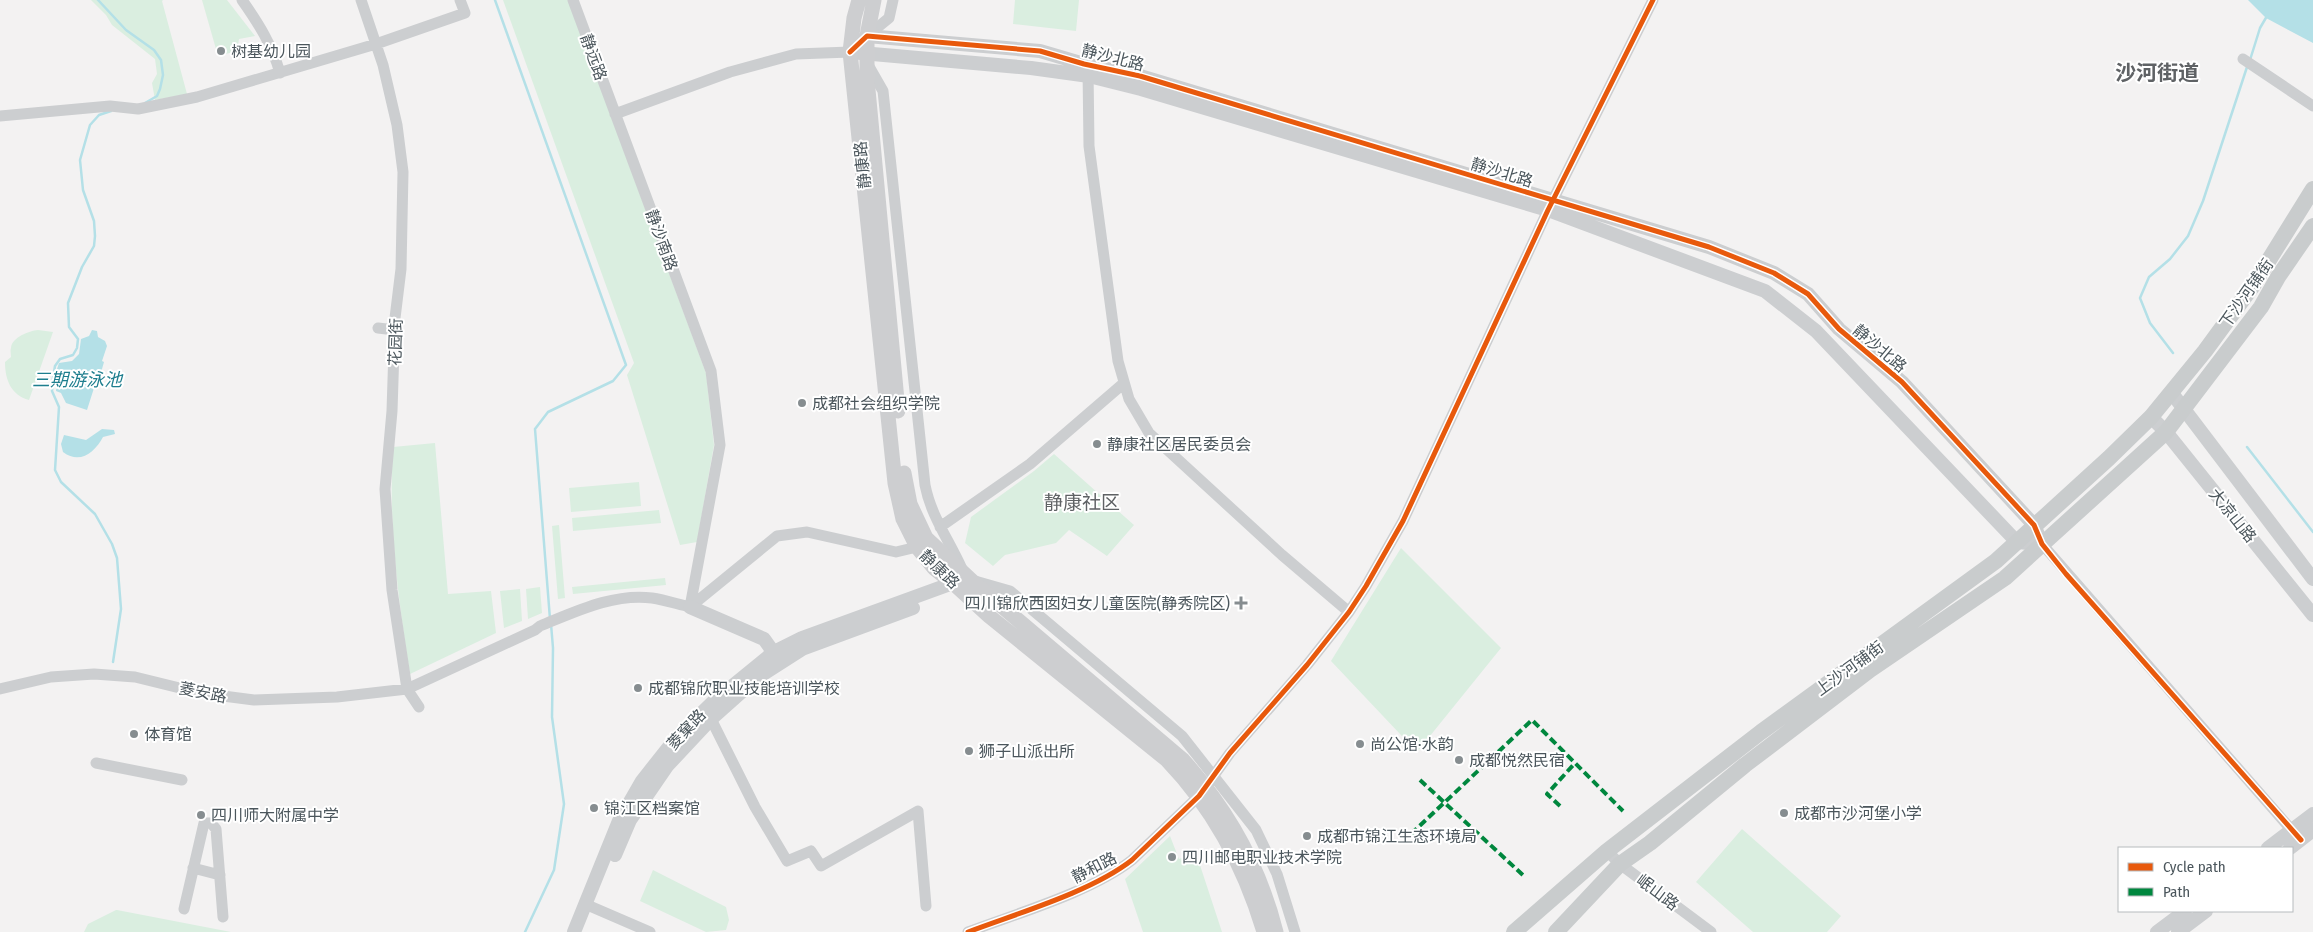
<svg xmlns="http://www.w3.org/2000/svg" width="2313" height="932" font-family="'Fira Sans Condensed','Noto Sans SC',sans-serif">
<rect width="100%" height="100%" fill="#f3f2f2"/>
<path fill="#daeee0" d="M91,0H163L162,1L187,94L155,100L152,83L157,74L155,59L112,25L106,15Z
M202,0H227L255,36L239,39L237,51L218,56Z
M503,0H568L706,373L714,445L697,542L680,545L627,375L634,363Z
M1015,0H1079L1076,31L1013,24Z
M38,330L53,332L29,400C11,395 5,380 5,362L11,357C11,354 10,351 11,348C12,337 29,331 38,330Z
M435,443L448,594L491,591L496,633L410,674C398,598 388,523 393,447Z
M1054,454L1134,525L1107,556L1069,530L1056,543L1005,555L993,566L965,543L971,517L1034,471Z
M639,482L641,506L571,512L569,488Z
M659,510L661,523L573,531L572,518Z
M559,525L565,598L558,599L552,526Z
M1401,548L1501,648L1417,752L1331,661Z
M665,578L666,585L573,594L572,587Z
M540,587L542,613L528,619L526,589Z
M520,589L522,621L504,628L500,591Z
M1742,829L1841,916L1827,932H1753L1696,882Z
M1170,836L1179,859L1196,853L1222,932H1143L1125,879Z
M653,870L726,907L729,920L726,930L706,932L640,901Z
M116,910H117L231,932H84L88,924Z"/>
<path fill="#b4e0e7" d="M2248,0H2313V43L2266,18Z
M92,330L97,331L98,337L105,341L107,346L102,361L104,362L100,376V382L94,388L87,410L66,403L61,393L56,391L57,369L59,363L72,361L79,354L81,339L89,336Z
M102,429L114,430L115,434L103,437C95,452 80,465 63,452L61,444L64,435L86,440Z"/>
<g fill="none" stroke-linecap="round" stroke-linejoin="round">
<path stroke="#b4e0e7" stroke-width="2.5" d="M98,0L126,30L154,50L161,60L163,75L160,89L157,96L145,103
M495,0L626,365L613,381L548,412L535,429L550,619
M2250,60L2260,28L2267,16
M111,111L99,115L90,125L80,160L83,190L94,221L95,236L94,246L82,267L68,303L69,327L78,339L77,348L73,355L60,359L55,366L53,378L52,391L59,407L55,470L61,482L95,514L112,544L117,558L121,609L113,662
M2173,353L2150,323L2140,298L2149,277L2170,259L2188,236L2203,201L2247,67
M2247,447L2313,532
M525,932L554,870L564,804L552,717L553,648L551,624"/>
<path stroke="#ccced0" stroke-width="11" d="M242,0C259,24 272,45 280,73
M361,0L383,65L397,125L403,172L401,269L395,318L392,411L385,489L392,590L407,689L419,707
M573,0L711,371L720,445L690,607
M867,36L889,18L893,0
M2243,59L2313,106
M867,63L883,91L925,485C931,516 949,540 962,569
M1088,69L1089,146L1118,361L1129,399L1149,433L1282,555L1349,612
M615,114L730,72L796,54L850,52
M0,116L110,106L138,109L197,97L376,44L465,13L460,0
M378,328L395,330
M940,527L1030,464L1124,383
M2042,544L2296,835
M975,581L1010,591L1182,736L1256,830L1277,874L1295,932
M0,689L51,677L94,674L135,677L200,693L254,700L337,697L407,689L535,630L540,626C575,612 613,593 652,598C665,600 677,604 690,607L777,536L807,532L896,552L917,547
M711,719L755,807L787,861L811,851L821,866L918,811L926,906
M96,763L182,780
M1607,851L1620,864L1711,932
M193,868L220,875
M585,904L650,932
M184,909L204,823H211L216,829L223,917
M968,932C1018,913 1091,892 1132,860L1199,796L1230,753L1307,665L1349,612L1366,586L1403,521L1548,210L1653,0"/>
<path stroke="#ccced0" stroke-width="14" d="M867,36L1040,51L1084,64L1140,76L1709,247L1774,273L1808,294L1839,329L1902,382L2034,525L2042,544L2017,542L1816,331L1765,291L1548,210L1141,89L1089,76L1031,68L850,52Z
M2171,392L2313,579
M2151,417L2166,432L2313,615
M690,607L764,639L779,660
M2268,848L2313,814
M2290,848L2313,830
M615,855L630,820L667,766L711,719L757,678L802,649L913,608
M574,932L619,821L642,781L676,738L713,702L774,652L802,638L953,583L960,577
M2157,932L2185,911
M2178,932L2206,911"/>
<path stroke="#cdced0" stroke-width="15" d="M859,0L854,18L850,52L895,483L903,519L917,547L934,568L953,583L989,616L1167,760C1213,808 1245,868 1264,932
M874,0L867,36V79L898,411
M904,473L910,504L926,538L972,581L1183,760C1227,809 1260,868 1276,932"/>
<path stroke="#c9cccd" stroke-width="16" d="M1514,932L1607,851L1761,732L1996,561L2109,458L2151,417L2205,351L2254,284L2313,189
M1556,932L1620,864L1650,843L1745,765L1870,670L2005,578L2166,432L2261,307L2278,277L2313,226"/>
<path stroke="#00873e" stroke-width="4" stroke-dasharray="8 4" stroke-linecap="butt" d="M1420,780L1525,877
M1560,806L1547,794L1575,763
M1411,834L1532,720L1623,811"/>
<g stroke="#fff" stroke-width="8">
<path id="cycleway" d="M850,52L867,36L1040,51L1084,64L1140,76L1709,247L1774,273L1808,294L1839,329L1902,382L2034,525L2042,544L2066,574L2301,840
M968,932C1018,913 1091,892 1132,860L1199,796L1230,753L1307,665L1349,612L1366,586L1403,521L1548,210L1653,0"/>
</g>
<use href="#cycleway" stroke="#e8590c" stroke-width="5"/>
</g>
<g fill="#868d90" stroke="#fff" stroke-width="2">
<circle cx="221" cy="51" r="5"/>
<circle cx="802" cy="403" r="5"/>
<circle cx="1097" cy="444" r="5"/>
<path d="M1238.5 595.5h5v5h5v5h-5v5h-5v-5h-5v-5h5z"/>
<circle cx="638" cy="688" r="5"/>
<circle cx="134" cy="734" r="5"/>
<circle cx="1360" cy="744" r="5"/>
<circle cx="969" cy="751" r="5"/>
<circle cx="1459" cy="760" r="5"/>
<circle cx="594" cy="808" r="5"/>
<circle cx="1784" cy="813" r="5"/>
<circle cx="201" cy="815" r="5"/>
<circle cx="1307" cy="836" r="5"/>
<circle cx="1172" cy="857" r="5"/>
</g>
<g text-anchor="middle" stroke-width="4" stroke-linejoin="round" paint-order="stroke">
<g font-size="16" fill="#4b565c" stroke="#fff" text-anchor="start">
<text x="231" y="57">树基幼儿园</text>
<text x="812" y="409">成都社会组织学院</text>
<text x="1107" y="450">静康社区居民委员会</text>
<text x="1230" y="609" text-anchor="end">四川锦欣西囡妇女儿童医院(静秀院区)</text>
<text x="648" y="694">成都锦欣职业技能培训学校</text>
<text x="144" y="740">体育馆</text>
<text x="1370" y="750">尚公馆·水韵</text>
<text x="979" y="757">狮子山派出所</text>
<text x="1469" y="766">成都悦然民宿</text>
<text x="604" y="814">锦江区档案馆</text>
<text x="1794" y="819">成都市沙河堡小学</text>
<text x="211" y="821">四川师大附属中学</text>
<text x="1317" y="842">成都市锦江生态环境局</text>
<text x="1182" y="863">四川邮电职业技术学院</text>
</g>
<g font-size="16" fill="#4b565c" stroke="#fff">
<text transform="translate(594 57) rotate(70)" y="6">静远路</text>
<text transform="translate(1113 57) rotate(14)" y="6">静沙北路</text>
<text transform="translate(862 165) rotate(-96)" y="6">静康路</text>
<text transform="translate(1502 172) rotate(17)" y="6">静沙北路</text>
<text transform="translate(662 240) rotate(70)" y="6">静沙南路</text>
<text transform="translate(2246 293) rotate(-55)" y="6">下沙河铺街</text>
<text transform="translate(395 342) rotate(-88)" y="6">花园街</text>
<text transform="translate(1880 348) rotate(40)" y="6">静沙北路</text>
<text transform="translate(2233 515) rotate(51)" y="6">大凉山路</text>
<text transform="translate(940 569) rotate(44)" y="6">静康路</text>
<text transform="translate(1849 668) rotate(-36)" y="6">上沙河铺街</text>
<text transform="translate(203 692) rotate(11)" y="6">菱安路</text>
<text transform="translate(686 729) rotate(-47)" y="6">菱窠路</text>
<text transform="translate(1094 867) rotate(-27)" y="6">静和路</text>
<text transform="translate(1658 892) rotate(37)" y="6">岷山路</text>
</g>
<g font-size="18" font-style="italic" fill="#1e7e8e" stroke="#fff">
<text x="77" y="386">三期游泳池</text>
</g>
<g font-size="19" fill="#5f6265" stroke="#fff">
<text x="1082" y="509">静康社区</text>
</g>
<g font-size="21" font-weight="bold" fill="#5f6265" stroke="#fff">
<text x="2157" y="80">沙河街道</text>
</g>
</g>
<rect x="2118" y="847" width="175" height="65" fill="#ffffff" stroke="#b7bbbe"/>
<rect x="2128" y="863" width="25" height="8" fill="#e8590c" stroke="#b7bbbe"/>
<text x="2163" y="872" font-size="15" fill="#4b565c">Cycle path</text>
<rect x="2128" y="888" width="25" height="8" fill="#00873e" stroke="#b7bbbe"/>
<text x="2163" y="897" font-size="15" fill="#4b565c">Path</text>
</svg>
